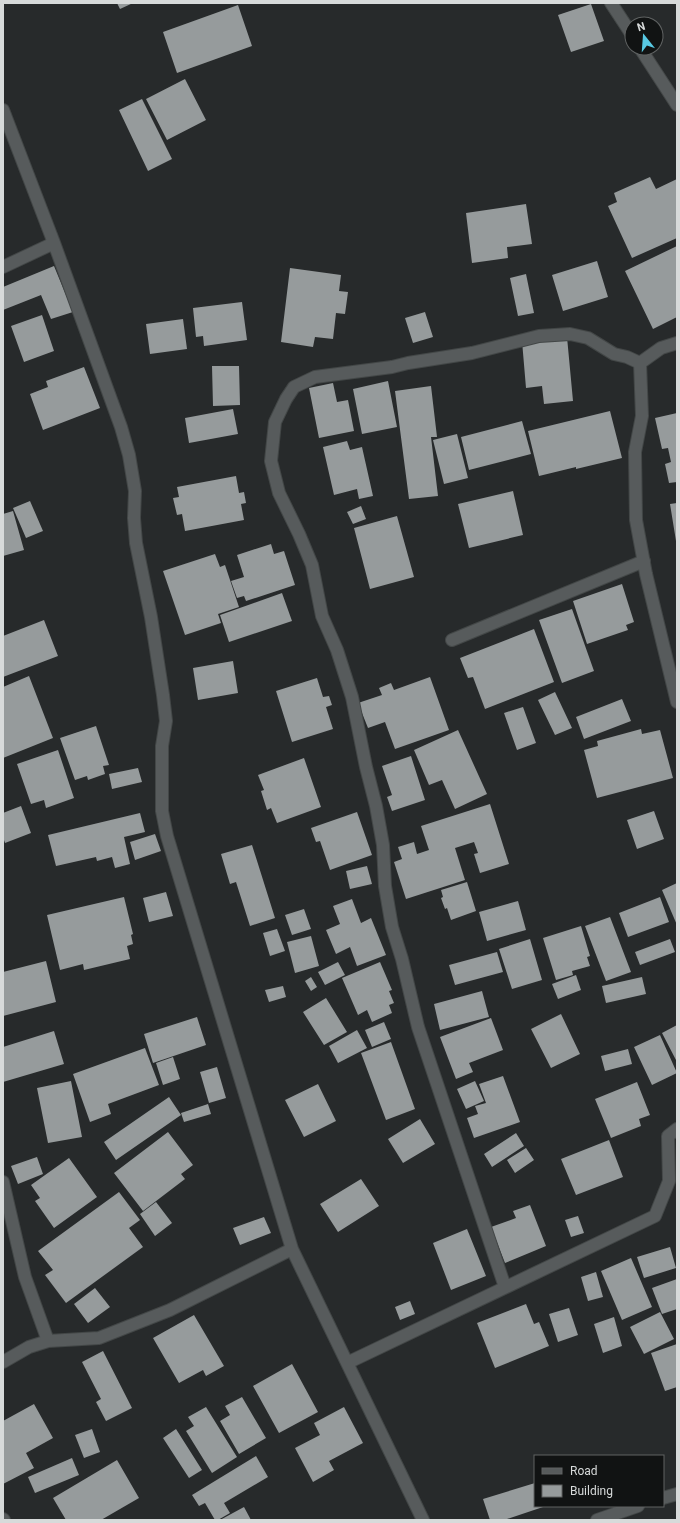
<svg xmlns="http://www.w3.org/2000/svg" width="680" height="1523" font-family="Roboto,sans-serif">
<rect width="100%" height="100%" fill="#272a2b"/>
<path fill="#969b9c" d="M117,3H133L120,9Z
M591,4L604,41L571,52L558,15Z
M238,5L252,46L177,73L163,32Z
M185,79L206,120L167,140L146,99Z
M142,99L172,159L148,171L119,110Z
M650,177L656,189L677,179V238L632,258L608,206L617,202L614,193Z
M526,204L532,244L507,247L508,258L472,263L466,213Z
M677,246V317L653,329L625,271Z
M597,261L608,297L563,311L552,275Z
M54,266L73,312L51,319L41,295L3,310V287Z
M290,268L341,275L339,291L348,292L345,314L336,313L333,339L315,337L313,347L281,342Z
M526,274L534,313L518,316L510,278Z
M242,302L247,340L204,346L203,336L196,337L193,308Z
M425,312L433,337L413,343L405,318Z
M42,315L54,351L24,362L11,326Z
M183,319L187,349L150,354L146,324Z
M567,337L573,401L544,404L542,386L526,388L522,341Z
M212,366H239L240,405L213,406Z
M84,367L100,408L43,430L30,394L48,387L46,381Z
M388,381L397,427L362,434L353,389Z
M333,383L337,402L348,400L354,431L319,438L309,388Z
M431,386L437,437H431L438,496L409,499L395,391Z
M233,409L238,434L189,443L185,418Z
M610,411L622,458L576,469V467L539,476L528,431Z
M677,413V482L669,483L665,464L671,462L668,448L662,449L655,418Z
M522,421L531,454L469,470L461,437Z
M457,434L468,478L444,484L433,440Z
M347,441L350,450L362,447L373,496L359,499L357,489L334,495L323,447Z
M236,476L239,493L244,492L246,503L241,504L244,520L185,531L182,514L177,515L173,498L179,497L177,487Z
M513,491L523,535L469,548L458,504Z
M30,501L43,531L26,538L13,508Z
M677,503V541H676L670,504Z
M361,506L366,519L353,524L347,512Z
M13,511L24,550L3,556V514Z
M397,516L414,577L370,589L354,528Z
M271,544L274,554L284,551L295,585L246,601L244,596L237,598L231,581L244,577L237,555Z
M215,554L220,567L225,565L239,607L218,614L221,623L185,635L163,571Z
M622,584L634,622L626,625L628,630L587,644L573,601Z
M282,593L292,621L229,642L220,615Z
M572,609L594,671L562,683L539,620Z
M44,620L58,656L3,677V636Z
M534,629L554,682L485,709L473,677L468,678L460,658Z
M233,661L238,693L198,700L193,668Z
M29,676L53,738L3,758V687Z
M430,677L449,730L395,749L385,722L368,728L358,703L382,695L379,688L391,683L394,690Z
M317,678L323,697L329,696L332,705L326,707L333,729L292,742L276,691Z
M555,692L572,728L555,735L538,700Z
M622,699L631,721L584,739L576,717Z
M523,707L536,743L517,750L504,713Z
M96,726L109,765L103,766L105,774L88,780L87,776L75,780L60,738Z
M641,729L642,734L660,730L673,778L597,798L584,750L598,746L597,741Z
M458,730L487,794L455,809L442,780L429,785L414,750Z
M58,750L74,798L46,808L44,800L31,804L17,764Z
M411,756L425,800L392,811L387,797L392,795L382,766Z
M304,758L321,807L277,823L271,808L267,810L261,791L264,790L258,775Z
M138,768L142,782L112,789L109,774Z
M490,804L509,864L480,873L474,854L478,853L474,842L455,848L465,880L406,899L394,862L402,859L398,847L414,842L417,854L429,850L421,826Z
M21,806L31,833L5,843L3,837V813Z
M654,811L664,839L637,849L627,820Z
M357,812L372,855L330,870L320,841L316,842L311,828Z
M140,813L145,832L124,837L130,864L115,868L112,857L97,861L96,857L56,866L48,835Z
M155,834L161,851L135,860L130,842Z
M252,845L275,918L250,926L236,882L230,884L221,854Z
M367,866L372,884L350,889L346,871Z
M467,882L476,911L451,920L447,908L445,909L441,898L443,897L441,890Z
M677,883V925L662,890Z
M166,892L173,916L149,922L143,898Z
M124,897L133,934L131,935L133,944L127,946L130,959L84,970L83,964L60,970L47,915Z
M660,897L669,922L628,937L619,913Z
M352,899L361,923L371,918L386,955L357,966L350,947L336,954L326,930L340,924L333,906Z
M518,901L526,930L487,941L479,912Z
M304,909L311,929L292,935L285,915Z
M610,917L631,972L606,981L585,926Z
M581,926L590,956L587,957L590,966L572,971L573,975L556,980L543,938Z
M277,929L285,951L270,956L263,933Z
M311,936L319,966L295,973L287,942Z
M530,939L542,980L512,989L499,949Z
M670,939L675,952L640,965L635,952Z
M497,952L503,972L455,985L449,965Z
M46,961L56,1002L3,1016V972Z
M338,962L345,975L325,985L318,972Z
M380,962L392,990L389,991L394,1003L389,1005L392,1013L372,1022L367,1010L358,1015L342,978Z
M576,975L581,990L558,999L552,984Z
M311,977L317,987L311,991L305,981Z
M642,977L646,994L606,1003L602,986Z
M283,986L286,997L269,1002L265,990Z
M482,991L489,1017L440,1030L434,1004Z
M326,998L347,1032L324,1045L303,1012Z
M561,1014L580,1054L551,1068L531,1029Z
M197,1017L206,1045L153,1063L144,1034Z
M491,1018L503,1050L469,1063L473,1072L456,1079L440,1037Z
M384,1022L391,1039L372,1047L365,1030Z
M677,1025V1062L662,1033Z
M357,1030L367,1048L338,1063L329,1046Z
M54,1031L64,1064L3,1082V1047Z
M660,1035L677,1073L652,1085L634,1047Z
M391,1042L415,1109L386,1120L361,1053Z
M145,1048L159,1085L108,1104L111,1114L90,1122L73,1074Z
M628,1049L632,1064L605,1071L601,1056Z
M173,1057L180,1079L163,1085L156,1063Z
M217,1067L226,1098L209,1103L200,1072Z
M503,1076L520,1122L474,1138L467,1118L478,1114L475,1106L486,1103L479,1084Z
M71,1081L82,1137L48,1143L37,1088Z
M475,1081L484,1101L466,1109L457,1089Z
M637,1082L650,1115L639,1119L641,1126L611,1138L595,1099Z
M318,1084L336,1121L304,1137L285,1100Z
M169,1097L181,1115L116,1160L104,1142Z
M208,1104L211,1114L184,1122L181,1113Z
M420,1119L435,1144L403,1163L388,1139Z
M168,1132L193,1165L181,1174L185,1179L143,1211L114,1173Z
M516,1133L524,1146L492,1167L484,1154Z
M609,1140L623,1177L576,1195L561,1159Z
M526,1148L534,1160L515,1173L507,1160Z
M37,1157L43,1174L18,1184L11,1166Z
M69,1158L97,1197L54,1228L35,1201L40,1198L31,1185Z
M361,1179L379,1206L338,1232L320,1204Z
M119,1192L140,1220L129,1228L143,1247L66,1303L45,1275L53,1270L38,1251Z
M156,1202L172,1223L155,1236L140,1214Z
M530,1205L546,1246L505,1263L491,1227L516,1218L513,1211Z
M578,1216L584,1233L571,1237L565,1220Z
M264,1217L271,1233L240,1245L233,1228Z
M467,1229L486,1276L451,1290L433,1243Z
M670,1247L676,1268L644,1278L637,1257Z
M631,1258L652,1307L622,1320L601,1271Z
M596,1272L603,1297L588,1301L581,1277Z
M677,1279V1309L662,1314L652,1288Z
M95,1288L110,1307L88,1323L74,1304Z
M410,1301L415,1314L400,1320L395,1307Z
M526,1304L534,1324L539,1322L549,1346L495,1368L477,1323Z
M569,1308L578,1335L558,1342L549,1314Z
M660,1312L674,1339L644,1354L630,1327Z
M194,1315L224,1366L206,1376L203,1370L179,1383L153,1338Z
M614,1317L622,1346L603,1353L594,1324Z
M677,1344V1387L665,1391L651,1353Z
M103,1351L132,1408L106,1421L96,1402L101,1399L82,1362Z
M292,1364L318,1412L279,1433L253,1386Z
M242,1397L266,1438L239,1454L220,1421L230,1415L225,1406Z
M34,1404L53,1438L26,1453L34,1468L3,1484V1421Z
M206,1407L237,1457L212,1473L186,1431L194,1426L188,1417Z
M344,1407L363,1443L329,1461L334,1470L313,1482L295,1448L320,1435L314,1423Z
M92,1429L100,1452L84,1458L75,1435Z
M176,1429L202,1470L189,1478L163,1438Z
M256,1456L268,1477L224,1503L230,1513L218,1520H215L205,1503L199,1506L192,1495Z
M72,1458L79,1475L35,1493L28,1477Z
M117,1460L139,1498L101,1520H66L53,1498Z
M535,1483V1506H546L504,1520H490L483,1499Z
M244,1507L251,1520H220Z"/>
<g fill="none" stroke-linecap="round" stroke-linejoin="round">
<g stroke="#434747" stroke-width="14">
<path id="minor" d="M611,3L632,35
M640,48L677,105
M3,110L54,243L121,427L129,455L135,491L134,518L136,543L151,617L163,695L166,721L162,746V811L167,836L292,1249L423,1520
M3,267L54,243
M677,343L661,348L640,363L642,416L635,452L636,520L646,574L677,702
M452,640L644,561
M3,1182L25,1277L48,1341
M505,1287L418,1027L402,959L392,927L385,886L383,845L376,806L366,767L352,697L337,650L322,616L312,565L299,534L279,493L271,461L275,422L286,399L294,387L315,377L392,367L408,363L472,353L539,336L570,334L588,338L614,354L627,357L640,363
M3,1362L29,1347L48,1341L99,1338L170,1310L292,1249
M347,1363L655,1216L669,1181L668,1136L677,1129
M663,1498L677,1494
M3,1519L4,1520
M597,1520L638,1506"/>
</g>
<use href="#minor" stroke="#575b5c" stroke-width="12"/>
</g>
<rect width="680" height="1523" fill="none" stroke="#d7dada" stroke-width="8"/>
<rect x="534" y="1455" width="130" height="52" fill="#111313" stroke="#606363"/>
<rect x="542" y="1468" width="20" height="6" fill="#575b5c" stroke="#606363"/>
<text x="570" y="1475" font-size="12" fill="#d7dada">Road</text>
<rect x="542" y="1485" width="20" height="12" fill="#969b9c" stroke="#606363"/>
<text x="570" y="1495" font-size="12" fill="#d7dada">Building</text>
<g transform="translate(644 36) rotate(343)"><circle r="19" fill="#111313" stroke="#606363"/>
<path d="M0-3L7 15L0 10L-7 15Z" fill="#58c9e3"/>
<text y="-6" font-size="11" font-weight="bold" text-anchor="middle" fill="#d7dada">N</text>
</g>
</svg>
